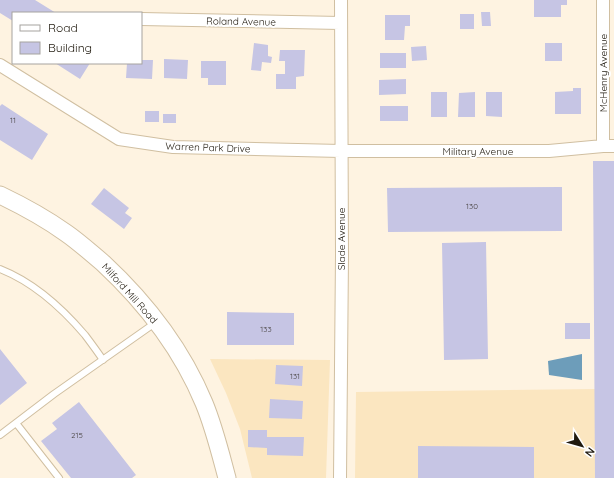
<svg xmlns="http://www.w3.org/2000/svg" width="614" height="478" font-family="Quicksand,sans-serif">
<rect width="100%" height="100%" fill="#fef3e1"/>
<path fill="#fbe6c0" d="M210,359L330,360L326,478H252L240,429L226,393Z
M595,389V478H355L356,392Z"/>
<path fill="#6d9dba" d="M582,354V380L549,375L548,361Z"/>
<path fill="#c6c5e4" d="M0,0H35L56,13H13V21L0,13Z
M534,0H567V5H561V17H534Z
M481,12H490L491,26H482Z
M460,14H474V29H460Z
M385,15H410V26H405L404,40H385Z
M254,43L268,45V56L272,57L271,63L262,62L261,71L251,70Z
M545,43H562V61H545Z
M426,46L427,60L412,61L411,47Z
M280,50H305L304,76L296,77V89H276V74H285V61H279Z
M380,53H406V68H380Z
M164,59L188,60L187,79L164,78Z
M141,60H153L152,79L126,78L127,63H141Z
M201,61H226V85H208V78H201Z
M55,63H90L80,79Z
M406,79V94L379,95V80Z
M573,88H581V114H555V92L573,91Z
M431,92H447V117H431Z
M475,92V117H458L459,93Z
M486,92H502V117L486,116Z
M2,104L48,134L32,160L0,140V106Z
M380,106H408V121H380Z
M145,111H159V122H145Z
M163,114H176V123H163Z
M593,161H614V478H595Z
M562,187V231L388,232L387,188Z
M104,188L129,208L125,213L132,218L124,229L91,204Z
M486,242L488,359L444,360L442,243Z
M227,312L294,313V345H227Z
M565,323H590V339H565Z
M0,349L27,383L0,405Z
M276,365L303,366L302,386L275,384Z
M270,399L303,401L302,419L269,418Z
M79,402L136,475L132,478H71L41,441L57,429L52,423Z
M248,430H267V437H304L303,456L267,455V448L248,447Z
M418,446L534,447V478H418Z"/>
<g fill="none" stroke-linecap="round" stroke-linejoin="round">
<g stroke="#d0bfa1" stroke-width="8">
<path id="service" d="M0,269C33,282 62,308 85,335C91,343 97,351 103,360
M16,423L59,478
M0,435L54,394L155,323"/>
</g>
<g stroke="#d0bfa1" stroke-width="14">
<path id="minor" d="M603,0V146
M141,19L340,23
M0,65L119,139L173,147L341,151H549L603,146H614
M340,478L342,255L341,0"/>
</g>
<g stroke="#d0bfa1" stroke-width="19">
<path id="secondary" d="M0,195C23,206 45,218 66,233C79,242 91,253 103,263C145,302 182,350 204,403C214,427 220,452 227,478"/>
</g>
<use href="#service" stroke="#fff" stroke-width="6"/>
<use href="#minor" stroke="#fff" stroke-width="12"/>
<use href="#secondary" stroke="#fff" stroke-width="17"/>
</g>
<g text-anchor="middle" stroke-width="4" stroke-linejoin="round" paint-order="stroke">
<g font-size="8" fill="#4a4544">
<text x="13" y="123">11</text>
<text x="472" y="209">130</text>
<text x="266" y="332">133</text>
<text x="295" y="379">131</text>
<text x="77" y="438">215</text>
</g>
<g font-size="10" fill="#201a0f" stroke="#fff">
<text transform="translate(241 21) rotate(1)" y="4">Roland Avenue</text>
<text transform="translate(603 73) rotate(-90)" y="4">McHenry Avenue</text>
<text transform="translate(208 147) rotate(2)" y="4">Warren Park Drive</text>
<text x="478" y="155">Military Avenue</text>
<text transform="translate(341 239) rotate(-90)" y="4">Slade Avenue</text>
<text transform="translate(130 293) rotate(48)" y="4">Milford Mill Road</text>
</g>
</g>
<rect x="12" y="12" width="130" height="52" fill="#ffffff" stroke="#a6a39f"/>
<rect x="20" y="25" width="20" height="6" fill="#ffffff" stroke="#a6a39f"/>
<text x="48" y="32" font-size="12" fill="#201a0f">Road</text>
<rect x="20" y="42" width="20" height="12" fill="#c6c5e4" stroke="#a6a39f"/>
<text x="48" y="52" font-size="12" fill="#201a0f">Building</text>
<g transform="translate(582 446) rotate(127)" stroke="#ffffff" stroke-width="3" paint-order="stroke">
<path d="M0-3L7 15L0 10L-7 15Z" fill="#201a0f"/>
<text y="-6" font-size="11" font-weight="bold" text-anchor="middle" fill="#201a0f">N</text>
</g>
</svg>
